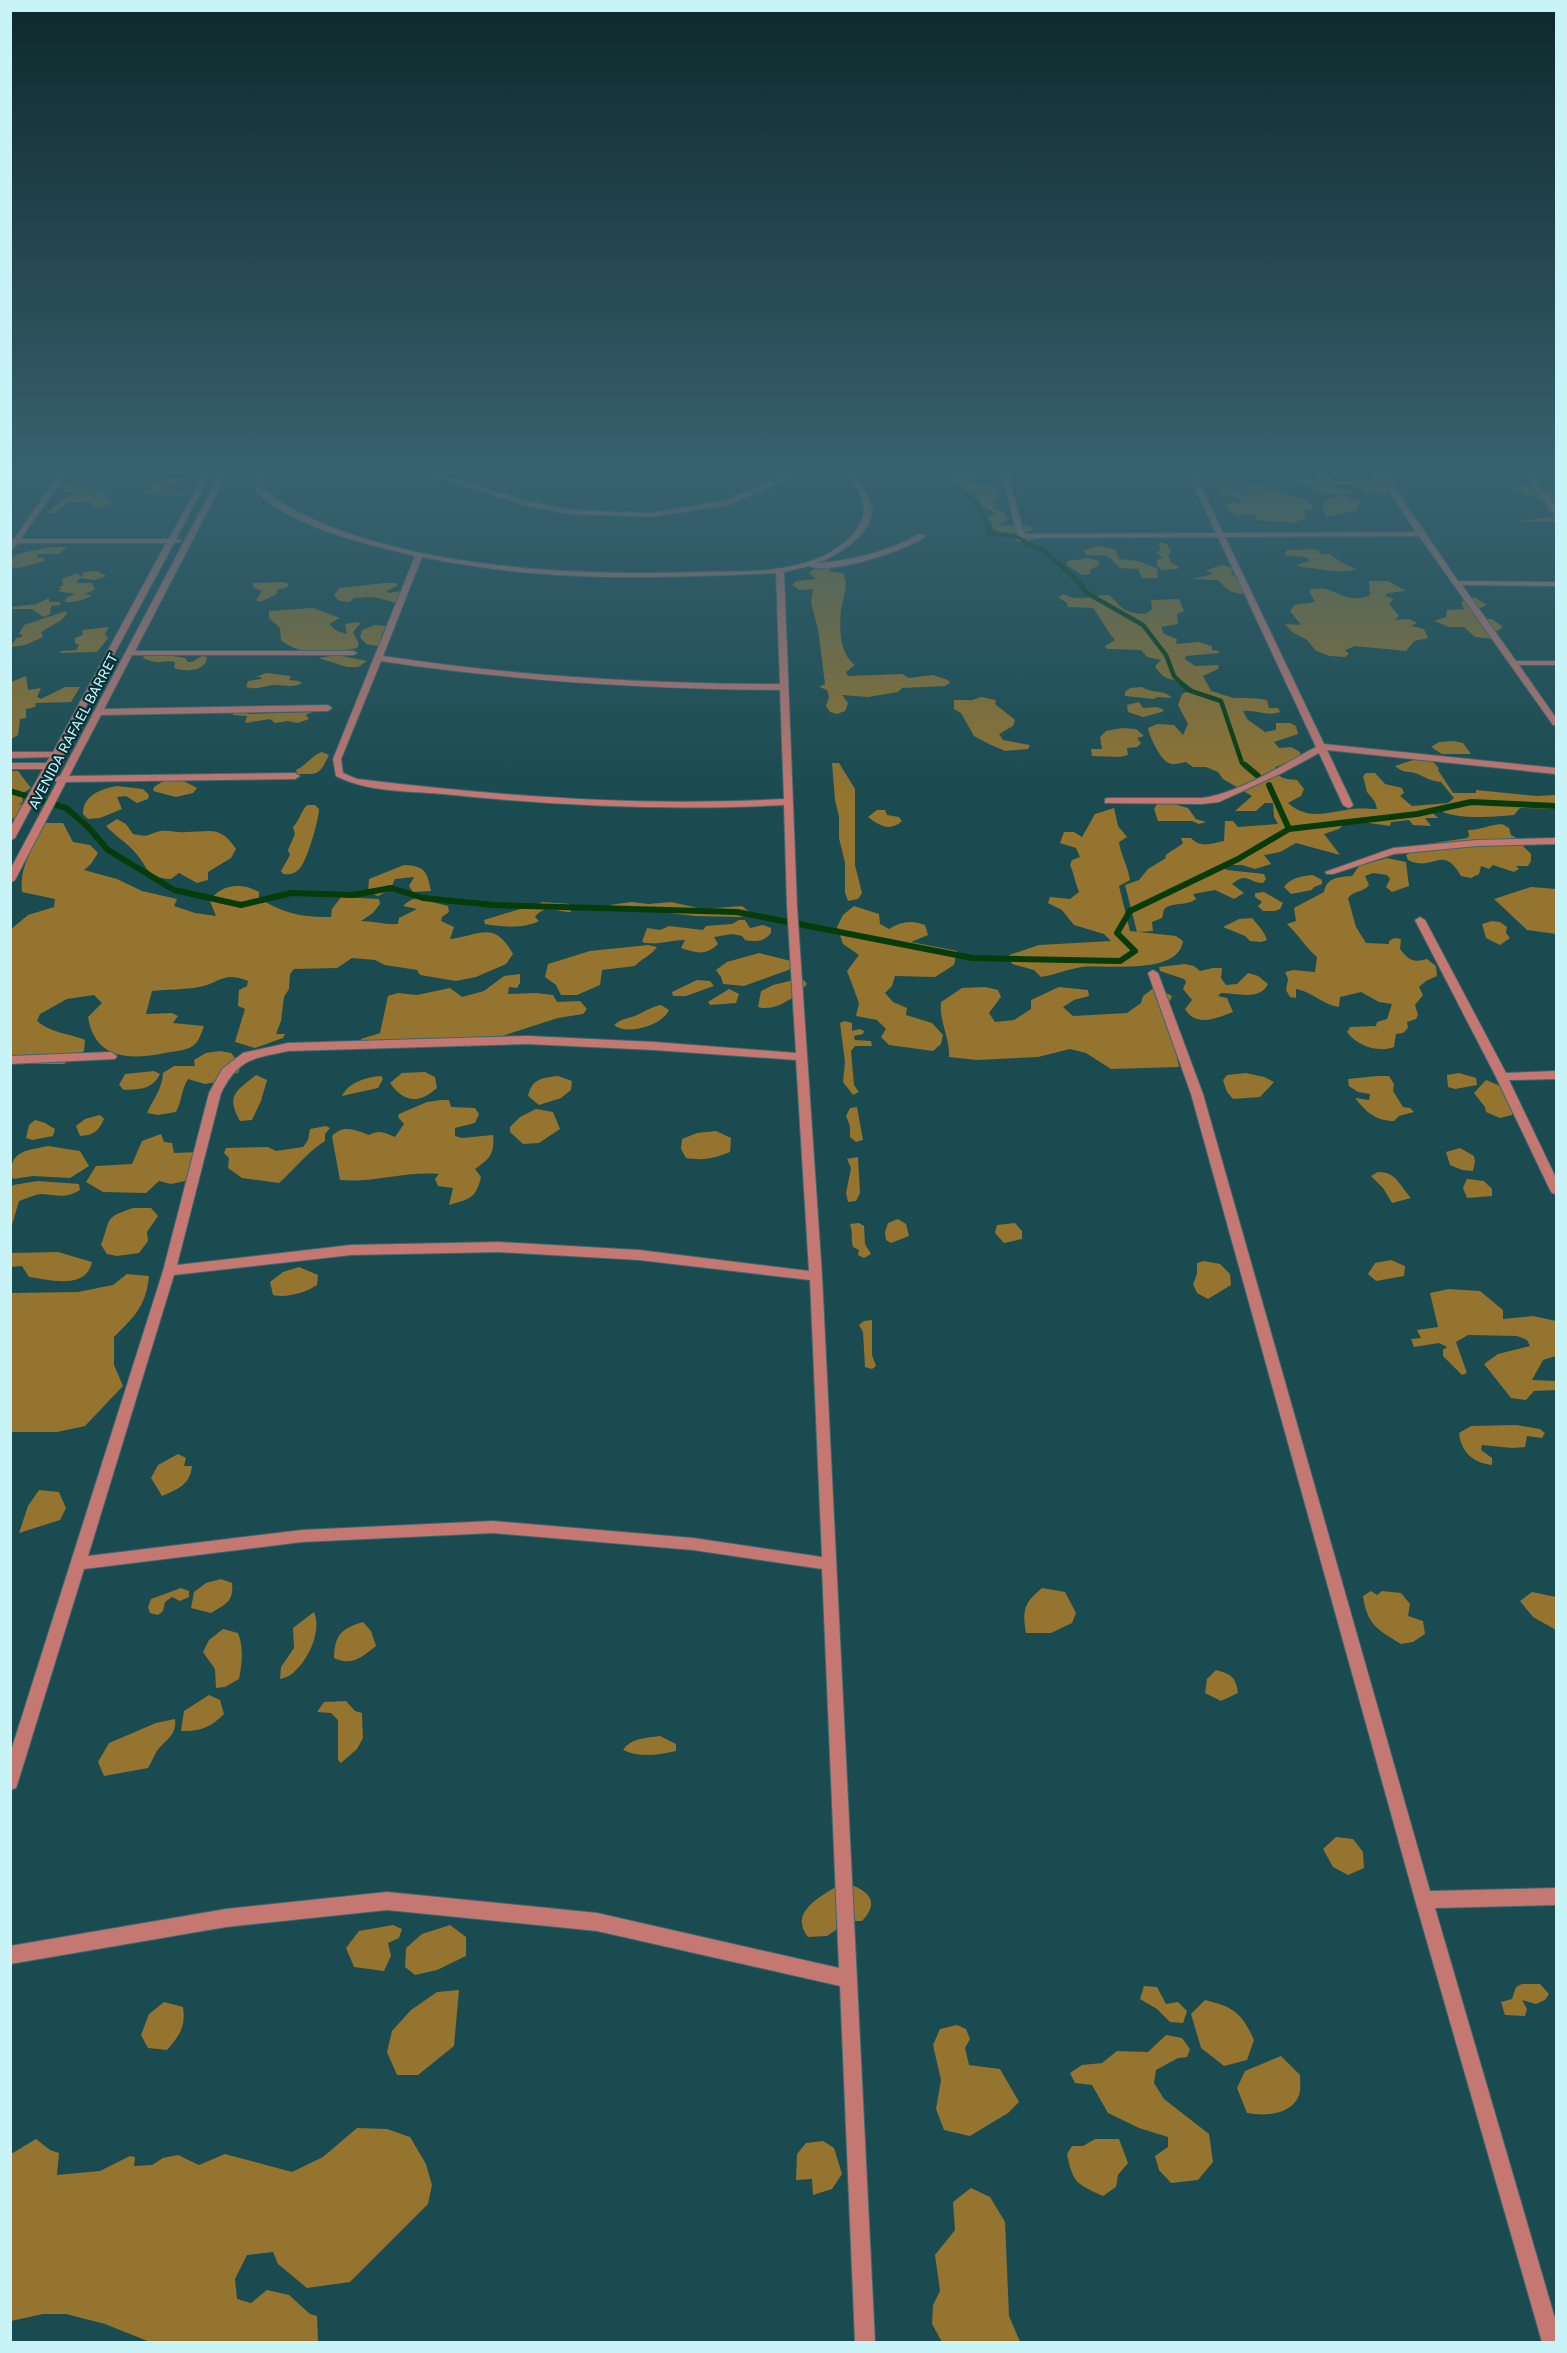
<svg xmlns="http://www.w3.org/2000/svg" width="1567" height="2353" font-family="'Golos Text',sans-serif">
<rect width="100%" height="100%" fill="#1a4b50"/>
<path fill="#94742f" d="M962,468H982L980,473L965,482L967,484L987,485L997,489L996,495L999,498L991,502L997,506L992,508L1004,512L1006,515L1003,516L1009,519L999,525L1030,526L1033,530L1026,532L1035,537V540L1018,542L1015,539L997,536L998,531L992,528V522L987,517L996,514L982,505L974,494L979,492L953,489L951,478L957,471Z
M1305,468H1356L1360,470L1323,472L1338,482L1376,480L1369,476H1375V473L1363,469L1387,468L1385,471L1390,475L1400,491L1382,494L1363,490L1355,485H1333L1336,490H1354L1352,494C1338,494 1323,495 1310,489L1313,487L1290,479L1289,476L1295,475L1299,480L1318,479L1315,474L1309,473L1317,471Z
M178,477L188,478L186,482L178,481L167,488L174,489V492L181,491L183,494L180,496L149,494L153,489L148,486L151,483Z
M75,484L77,489L92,487L93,490L86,494L93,495L103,489L106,499L112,504L100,508L92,507L91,502C78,500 65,501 56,513H47L64,498L81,494L62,491L65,485Z
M1266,485L1275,492L1297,496L1313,505L1312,509L1301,510L1306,514L1304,519L1293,523L1256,520L1255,518L1259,516L1253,514L1237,516L1223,506L1231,502L1239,504L1243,499L1219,493L1220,487C1229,485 1236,488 1241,495H1248L1246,487L1248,486Z
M1516,485L1528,486L1531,490L1539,488L1554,491L1556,494V522L1517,521L1555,517L1547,509V502L1513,490Z
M1337,495L1345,496L1364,502L1357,505L1358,510L1355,511L1326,517L1322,506L1327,500Z
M1159,542L1167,544L1171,553L1168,555L1171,563L1179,567L1177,569L1162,570L1157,566V560L1163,558L1157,553L1160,549Z
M1098,546L1118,550L1116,551L1119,559L1138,561L1157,568L1158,578H1142L1138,569L1120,568C1103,550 1109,557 1086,555L1083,551Z
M52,547H67L59,554H39L36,557L44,558V561L19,568L11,567V558L20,553Z
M1315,549L1320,552L1319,554H1329C1337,560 1348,566 1357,569C1340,574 1327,570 1312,568C1305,567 1303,569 1297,565L1311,560L1305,557L1285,555L1287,550Z
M1089,558L1099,561V565L1090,570L1091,574L1082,575L1067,565V561Z
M1222,565L1230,567L1233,570L1231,573L1232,575L1242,577L1249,584L1245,594C1232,594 1226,589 1218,580L1192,579L1213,574L1206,570Z
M816,567L829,568L831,572L843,573C850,587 842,597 841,611C839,630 840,654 855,665L846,672L848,676L902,674L909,678L933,675L948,680L950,683L945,686L902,688L898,692L868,697L842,695L848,703L845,711L837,714L830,712L826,706L829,697L827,690L819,687L825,684L818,629L811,603L813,589L800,590L792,585L797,581L816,579L809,573Z
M97,571L107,576L95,580L80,578L77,583H92L95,590L84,594L92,595C85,600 73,603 65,602L66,598L75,594L57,591L62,589L58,588L63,585L62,579L78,573L81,577L84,572Z
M1369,581H1388L1406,591L1388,593L1385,596L1394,599L1389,604L1399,616L1395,620L1409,619L1417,623L1411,626L1424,629L1428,638L1414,641L1406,651L1355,646L1345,650L1349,654L1345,657L1330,656L1316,651L1307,640L1292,632L1285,624L1301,625L1290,611L1294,605L1315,602L1310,593V589C1315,589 1322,588 1326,589C1341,594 1353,603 1370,595Z
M283,582L289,584L286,588L277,589V594L260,602L256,600L262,591L254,588L252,583Z
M384,583H397V586L386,591L389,593L401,591L397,603L374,597L354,598L350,602L339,601L334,595L339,588Z
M1064,594C1077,603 1095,594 1109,595C1124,609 1123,613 1146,614L1152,609L1151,600L1179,599L1184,611L1177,614L1178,624L1161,627L1164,634L1177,639L1176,644L1199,642L1212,646V650L1219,651V653L1186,656L1185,659L1195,666L1219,665L1218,669L1203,676L1211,691C1219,693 1228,697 1235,698C1246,698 1256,698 1267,700L1269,708H1278L1280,712C1267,717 1256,709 1243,711L1247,719L1265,732L1276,730V723H1290L1296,726L1298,734L1274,742L1279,748L1291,747L1300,752L1302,758L1275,767C1278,779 1285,779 1297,780L1304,789L1301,796L1288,803C1308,821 1329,812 1352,809C1360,808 1369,809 1377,809L1375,802L1367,792L1363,776L1366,773H1375L1385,784L1402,788L1404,793L1400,796L1412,806L1448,803L1454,798L1441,782C1431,781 1426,778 1418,774C1408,770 1406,775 1395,766C1406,763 1423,754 1433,762C1436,764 1437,767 1439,768L1438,770L1453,793H1476V790L1536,796L1556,795V809L1520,808L1514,815C1493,817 1455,820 1439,810L1433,813L1438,818H1425L1431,826L1413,825L1409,820L1391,822L1390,826L1348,820L1339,829L1324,834L1340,855L1296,843L1280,852L1264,855L1271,864L1255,869L1242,865H1219L1227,870L1264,874L1266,879L1263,883C1248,883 1248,871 1232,884L1244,893L1234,899L1215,890L1193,894L1196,899C1185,907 1174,901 1164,909L1162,918L1152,922L1153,931L1137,932L1125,885L1139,880L1148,869L1166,858L1165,856C1171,850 1178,848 1183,843L1181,838H1191C1201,849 1212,843 1224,841L1225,821H1233L1238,827L1278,824L1274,817L1273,803H1265L1256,811H1235L1252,796L1223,779L1218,772L1206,767H1193L1186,762C1180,763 1172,766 1167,762C1160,758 1149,736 1148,728L1157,724L1174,725L1183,735L1188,724L1178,705L1182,694L1193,689L1181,680C1168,680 1162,678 1155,666L1161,660L1147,657L1141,650L1107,649L1105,646L1115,640C1106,630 1101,618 1093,608L1068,607L1067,603L1058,597Z
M1474,597L1487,605L1480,608L1479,619H1492L1502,626L1501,629L1491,634L1493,639L1475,637L1464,627H1449L1434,621L1446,617L1447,610L1464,609L1461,602Z
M49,598V602H60V605L51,606L50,614L44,617L32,609H11V607L36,604Z
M313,608L340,618L329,624L337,631L347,634L345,624L357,622L361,623L353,632L359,644L357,648C334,653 300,657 281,640L280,628L269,618V611Z
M66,611L67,614L60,621L41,632L43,637L25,645L11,647L16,638L22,637L23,635L19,634L24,625Z
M375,625L386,626L381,636L382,643L377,646L366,644L360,637L362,630Z
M109,627L105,634L108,638L97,652L59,653L62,651L76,650L79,645L75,643V638L83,635L82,630Z
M171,652L173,656L185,658L188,662H192L202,656L207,657C206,672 185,672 174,668L175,662C161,659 161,666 143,658L144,655Z
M337,655L367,661L358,667H347L319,658Z
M266,673L291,676L289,680L299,681L302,683C293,688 286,685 277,685C266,684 258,691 246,687L248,681L261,679L262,677H256Z
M26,676L28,690L41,688L37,697L41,699L65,687H80L71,702L36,703L35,707L26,709V718L20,719L18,735L11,739V682Z
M1142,687C1152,694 1164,689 1172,698L1157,697L1154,699L1125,696V692L1130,688Z
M981,697L996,700L995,704L1015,720L1013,726L999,734L1003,740L1030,745L1028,749L1005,751L989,744L974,736L961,713L954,709V700H972Z
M1139,702L1143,708L1157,707L1164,710L1162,712L1143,717L1128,712L1127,705Z
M249,711L247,713L250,714L312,712L306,715L309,719L298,723L288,721L275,723L270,719L245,723L247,716L233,715V713Z
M1122,728L1136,729L1144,736L1137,738L1141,743L1137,747L1127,748L1128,755L1120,757L1092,756L1091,749H1102L1100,737L1106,731Z
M1454,741L1463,743L1471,754H1442L1431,747L1439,742Z
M322,752L329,755C319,776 318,774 297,774L296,770C307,765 311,756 322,752Z
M832,763H839L855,789V865L862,893L858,899L848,901L845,893V863L839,838V817L835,800Z
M10,771H18L31,788L22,794L23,802L18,805L30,802L16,818L11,819Z
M165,780H182L197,788L193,793L176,797L153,791L154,787Z
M117,786L143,789L149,795L148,799L137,803L126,796L117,797L122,809L100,818L88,819L83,814C83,795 101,789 117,786Z
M1167,802L1188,808L1196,819L1206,822L1199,824L1192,821H1158L1154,809L1157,804Z
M307,805H315L319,809C319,819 307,861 300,868C295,874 290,875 283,874L281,871L290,855L288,850L295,834L293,827C300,820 300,813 307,805Z
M1114,808L1118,826L1127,837L1119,842C1121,856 1128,866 1130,880L1119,886L1130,931L1176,936L1183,941C1178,976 1106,964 1082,967C1068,969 1054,975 1041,977L1034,970L1012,964L1009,955L1039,945L1111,941L1104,934L1074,925L1062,910L1048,903L1050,897L1070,899L1079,892C1075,882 1074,874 1070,865L1072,860L1080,857L1076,848L1060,843L1064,832H1074L1082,837L1095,814Z
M877,810H885L887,815L899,817L902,821C890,832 880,826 868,817Z
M117,819L126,824L133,834C151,838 146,834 161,831C169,830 178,833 186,832C210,832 220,825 236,849L231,858L208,872V880L197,883L179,873L171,879C144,878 148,864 131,848C123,840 114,835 106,826Z
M39,823H63L73,842L90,845L98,853L91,864L84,870L117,879L142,891L177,899L174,906L195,913L216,916L210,901C220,884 242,882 259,892V898C281,913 304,918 331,917L332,909L341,897L379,899L380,904L373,913L361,921C373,921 386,925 398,924L399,918L417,909L403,906C411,899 415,897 426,897L428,901L448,906L449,912L442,917L441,921L454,927L450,939C481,935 494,920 513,954L506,964L476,977L456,981L420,975L417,970L385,965L375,960L352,958L337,968L294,969L290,974L289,989L284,997L281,1021L276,1034H285L283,1038L255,1048L235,1042L245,1009L238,1006L239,990L247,986L248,981C223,971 221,983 199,987C184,990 167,989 152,991L146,1014L172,1013L178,1016L173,1023L204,1026C202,1031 200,1039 196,1043C189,1051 175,1051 165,1053C130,1060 95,1060 88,1017L102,1003L94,995L67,999L40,1014L37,1021C53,1034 66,1032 85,1040L84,1051L64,1064H11L10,930L28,915L54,907L55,899L22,892C19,862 36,851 39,823Z
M1502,824L1509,828L1511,835L1526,843L1523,846L1531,854V861L1528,866H1516L1519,869L1514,872L1493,865L1489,869L1481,866L1479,874L1471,878L1461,876C1442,843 1434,873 1408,860L1406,855L1421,845L1467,838L1469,836L1468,830C1480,830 1489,825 1502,824Z
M1387,858L1406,862L1409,886L1392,892L1386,887L1390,879L1387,875L1373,873L1365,876L1369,885C1363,893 1354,890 1348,898L1356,927L1366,943L1389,944V941L1394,938L1401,939L1400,949C1409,960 1412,963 1427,959L1436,966L1437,976L1426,981L1419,987L1423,995L1415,1005L1418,1015L1416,1019L1407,1022L1408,1028L1403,1033L1396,1034L1394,1047C1378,1053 1357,1046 1347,1032L1350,1027L1376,1026L1377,1022L1387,1019L1392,1004L1379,1002L1361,992L1340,997L1339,1007C1323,1005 1313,992 1296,989V998L1290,997L1286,990L1288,979L1285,972L1293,970L1315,972L1317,957C1305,947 1298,934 1287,924L1296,921L1294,908L1324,892C1327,877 1339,877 1352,876L1359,866Z
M404,865C425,866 427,871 431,891L413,892L409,886L414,877L395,879L390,890L378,896L368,892L369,879Z
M1313,875L1322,880V884L1314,887L1312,890L1291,894L1284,887C1290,878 1302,876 1313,875Z
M1531,887L1556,889V934L1527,930L1494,899Z
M1264,892L1283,903L1280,909L1275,911H1263L1258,906L1262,902L1255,897V893Z
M543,902L570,904L571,912C557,912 545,903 535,917L539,921C523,929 502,927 485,924L484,920Z
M631,902L649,904L671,902L703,909L742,906L752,914L740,917L695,916L644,910L619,911L610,905Z
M854,906L879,914L880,924L889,929C901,921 912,920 925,925L928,935L911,942L957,951L954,965L935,977L895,976L892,986L885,993L893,1002L907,1008L906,1015L932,1023L943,1035L941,1044L933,1051L889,1045L881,1037L886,1029L877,1020L856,1016L859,1003L847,971L859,955L843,944L837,927L843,915Z
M1252,918C1258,925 1264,931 1267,940L1261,942L1250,941L1245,936L1223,927L1239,919Z
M739,920H745L750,928L763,925L771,928V933C764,942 756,942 745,940L742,936L732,934L714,937L718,944C706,956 696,953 681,948L685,940C670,940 657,946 642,942L647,928L660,930L669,926L703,930L706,926L732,924Z
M1492,921L1500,922L1507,927L1506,933L1510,938L1500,945L1486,938L1482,924Z
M648,945L657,947C651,956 642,958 635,966L602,970L600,985L577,995H561L556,985L545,977L548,964L590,951Z
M759,953L795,962L794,968L744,986L723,984L721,977L716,970L727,962Z
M1185,964L1194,966L1200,971L1213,968H1222L1221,978L1226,985L1237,984L1248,973L1258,976L1268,984C1260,1001 1237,993 1221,993L1218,996L1227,998L1233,1012C1217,1018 1196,1028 1185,1009L1192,1000L1183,989L1186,982L1184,979L1160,971L1159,967Z
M520,974V983L517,988L509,987L508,994L536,993L553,995L557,1002L580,1001L587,1009L583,1014L558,1018L468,1047L460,1045H382L362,1049L361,1039L380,1033L388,996L398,993L417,995L450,988L462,997L484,991L504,976Z
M802,978L807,984C796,997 776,1012 758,1007L761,991L773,985Z
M697,980L710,981L714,986L686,996H673L672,992Z
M985,987L998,990L1001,997L989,1013L995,1022L1014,1020L1031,1009V1000L1059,987L1088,990L1089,996L1074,1000L1063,1007L1073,1016L1127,1013L1141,1003L1143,996L1155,987L1172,996L1167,1008L1179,1067L1111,1069L1086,1053L1070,1049L1038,1057L977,1060L949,1057C950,1037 939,1022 941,1002L962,988Z
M729,989L739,994L736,1003L710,1005L708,1002Z
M661,1005L669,1010C663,1025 627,1036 614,1025C622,1018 628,1019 637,1015C646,1011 651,1007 661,1005Z
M845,1021L852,1023V1031L860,1029L864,1031L863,1034L854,1036L855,1040L871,1041L872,1046H855L851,1051L854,1085L859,1092L853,1095L843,1082L845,1062L840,1023Z
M220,1051L231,1053L241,1065L238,1073L227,1074L222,1081L205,1084L188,1079C181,1090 182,1101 176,1112L158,1115L147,1113C153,1099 162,1090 163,1073L174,1066H195L194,1060L206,1053Z
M154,1071L160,1074C152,1090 140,1089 124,1090L119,1085L125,1074Z
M425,1072L435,1077L437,1088C419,1104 404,1103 390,1083L402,1073Z
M1246,1073L1264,1077L1274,1082L1260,1097L1233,1099L1227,1092L1223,1080L1227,1075Z
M1459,1073L1476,1078L1477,1085L1455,1089L1448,1087L1447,1075Z
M256,1075L267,1080L261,1101L252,1120L240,1121C225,1094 237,1091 256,1075Z
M381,1076L383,1079L378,1088L342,1096C349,1082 367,1077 381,1076Z
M558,1076L572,1081L571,1090L561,1098L539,1105L528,1096C532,1079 541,1078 558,1076Z
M1377,1076H1389L1394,1084L1393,1091L1403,1107L1410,1108L1414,1112L1399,1116L1394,1121C1376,1121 1366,1112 1355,1098L1369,1100L1370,1094L1358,1092L1349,1086L1348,1079Z
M1486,1080L1498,1085L1516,1100L1512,1115L1500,1118L1486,1112L1485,1107L1474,1093Z
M441,1100H449L451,1107L475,1108L479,1114L475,1123L455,1128V1136L462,1138L493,1135C495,1153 490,1159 475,1169L481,1177C476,1199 469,1199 449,1205L453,1188L438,1186L435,1179L439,1174C405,1171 374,1183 340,1180L332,1136C344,1124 355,1130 369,1135C379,1129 385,1133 395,1137L404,1124L398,1117L399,1114L427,1102Z
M857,1107L863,1140L856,1142L850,1137V1126L846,1116L850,1108Z
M536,1109L553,1112L560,1129L539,1143L523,1144L510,1132V1127L520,1117Z
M100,1115L104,1119C98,1132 94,1135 80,1136L76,1126L85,1119Z
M35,1120L45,1123L55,1129L53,1136L32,1140L26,1138L29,1125Z
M326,1126L330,1128L325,1134V1141C307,1152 295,1169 279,1183L242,1178L228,1168L229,1158L224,1153L226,1148L268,1147L276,1151L303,1147L308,1140L310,1129Z
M716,1131L731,1138L730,1152C715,1158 703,1161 686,1158L681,1149L682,1139L697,1133Z
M161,1134L164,1142L172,1143L174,1153L197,1152L190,1180L171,1184L159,1181L146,1193L103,1192L86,1182L96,1166L132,1164L142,1141Z
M48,1146L80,1151L89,1166L70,1178L33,1176L13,1179L11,1175C10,1150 27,1151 48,1146Z
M1460,1148L1474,1156L1475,1162L1473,1171L1462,1170L1450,1165L1446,1152Z
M858,1157L860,1193L856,1201L848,1202L846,1193L851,1168L847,1159Z
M1378,1172C1396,1171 1400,1186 1411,1198L1392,1203L1383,1188L1371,1176Z
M1467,1179L1484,1181L1492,1189V1196L1467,1198L1463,1188Z
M38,1181L79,1184L80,1190C66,1199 57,1195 42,1194C36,1194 25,1199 19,1201L11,1228V1189L13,1185Z
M133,1208H151L158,1216L147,1232L148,1241L139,1253L117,1256L107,1254L101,1245C111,1219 103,1218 133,1208Z
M898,1219L906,1224L909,1236L891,1243L886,1240L885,1232L888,1223Z
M859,1223L864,1226L865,1244L871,1254L864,1258L858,1255L859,1250L853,1247C851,1239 853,1233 850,1224Z
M1015,1223L1022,1231V1239L1004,1243L995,1233L997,1225Z
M58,1252L92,1262C86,1290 50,1280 29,1277L22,1266L11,1267V1253Z
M1391,1260L1405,1266L1404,1276L1376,1281L1368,1274L1375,1263Z
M1204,1261L1220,1264L1230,1274L1231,1285L1208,1299L1197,1293L1193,1284L1197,1274V1263Z
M299,1267L318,1275L317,1285C305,1293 287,1298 273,1295L270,1282L283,1272Z
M127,1274L149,1276C146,1306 135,1316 114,1337V1365L123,1386L85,1426L57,1432H11V1293L78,1292L113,1285Z
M1449,1289L1480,1291L1503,1310V1319L1533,1316L1556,1321V1356L1543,1360L1532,1380L1556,1381V1390L1534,1391L1526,1400L1511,1398L1484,1364L1498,1354L1530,1346L1527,1340L1517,1336L1468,1335L1456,1342L1467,1373L1462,1375L1443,1356V1350L1447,1347L1439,1343L1414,1347L1411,1339L1421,1338L1417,1330L1438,1327L1430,1293Z
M872,1320V1355L876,1366L872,1369L865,1367L863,1332L859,1325L864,1321Z
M1516,1425L1540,1429L1545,1433L1542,1438L1527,1436L1525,1447L1512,1448L1482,1445L1481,1450L1492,1458V1465C1473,1463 1461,1452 1459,1433L1471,1426Z
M178,1454L186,1458L184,1466H192C190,1485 178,1489 162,1496L151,1478L158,1465Z
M39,1490L59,1492L66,1508L60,1520L19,1533L28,1506Z
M221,1579L232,1583C234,1602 225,1604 211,1613L191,1608L194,1592L206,1583Z
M181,1588L189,1591V1597L180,1601L172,1597L165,1602L163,1611L158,1615L150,1613L148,1607L151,1599Z
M1042,1588L1065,1592L1076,1613L1072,1623L1051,1633H1026C1022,1610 1024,1603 1042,1588Z
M1371,1591L1377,1595L1382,1591L1401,1593L1410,1604L1408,1616L1423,1621L1425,1634L1413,1642L1401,1644C1378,1630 1367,1625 1363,1596Z
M1532,1592L1556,1597V1630L1533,1617L1520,1601Z
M314,1612C322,1630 309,1660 293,1673C290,1676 284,1678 280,1679L281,1667L294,1648L293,1628Z
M363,1622L371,1631L376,1646C363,1656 352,1667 334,1658C335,1634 341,1629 363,1622Z
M223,1629L238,1633C244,1649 242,1663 239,1679L225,1687L216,1688L215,1669L203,1652L209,1640Z
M1216,1670C1231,1674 1236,1677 1238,1693L1221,1701L1205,1693L1207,1679Z
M209,1695L220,1700L224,1714C211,1727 200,1732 181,1731L184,1711Z
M346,1701L355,1711L362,1713L363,1738L357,1749L341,1763L338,1760V1720L331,1713L317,1712L324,1702Z
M175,1719C177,1736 166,1739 157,1751C154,1756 151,1763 148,1768L104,1776L98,1762L109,1743L156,1723Z
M660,1736L676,1744V1751C658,1755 640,1758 623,1750C631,1738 646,1738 660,1736Z
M1336,1837L1353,1839L1363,1852L1364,1868L1348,1875L1333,1867L1323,1849Z
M843,1882C866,1889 882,1900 862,1921H844L838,1917L836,1930L827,1936L808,1937C787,1910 825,1895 843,1882Z
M393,1925L402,1929L399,1938L388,1943L391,1956L384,1971L354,1967L346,1948L359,1931Z
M450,1925L466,1937V1956L437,1970L415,1975L405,1967L406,1948L422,1934Z
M1522,1984H1540L1549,1994L1545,2000L1536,2004L1522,2000L1527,2009L1525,2016L1505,2015L1501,2002L1512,1999L1516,1987Z
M1144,1986L1157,1987L1166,2004L1178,2002L1187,2011L1183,2023L1170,2022L1157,2009L1140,1999Z
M459,1990L454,2046L418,2075H397L387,2052L392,2031L411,2010L437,1992Z
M1205,2000C1234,2007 1242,2013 1254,2040L1247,2060L1224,2066L1201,2048L1191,2014Z
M164,2002L183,2007C186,2026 180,2035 167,2050L148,2048L141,2035L149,2014Z
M957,2025L966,2029L970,2039L965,2048L969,2065L1000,2069L1019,2102L1008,2113L970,2136L944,2130L936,2109L941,2080L933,2045L940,2029Z
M1166,2035L1182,2038L1190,2049L1187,2057L1178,2058L1156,2070L1154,2083L1164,2099L1209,2134L1213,2162L1198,2180L1171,2183L1159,2170L1155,2156L1168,2147V2137L1139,2128L1108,2113L1092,2085L1075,2083L1070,2073L1082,2065L1102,2063L1117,2051L1148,2052Z
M1281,2056L1300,2075C1300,2081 1301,2090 1299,2095C1291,2116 1264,2116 1247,2113L1237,2088L1245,2071Z
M357,2128L387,2129L410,2137L426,2164L432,2185L428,2204L350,2282L307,2288L278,2264L273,2252L247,2255L235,2279L237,2299L251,2303L267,2290L289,2295L310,2314L317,2316L318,2342H150L105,2324L66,2314H43L11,2321V2154L36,2139L50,2150L59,2153L57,2175L100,2171L130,2156L135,2157L134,2166L152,2165L163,2158L178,2155L199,2165L225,2154L292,2172L323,2157Z
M1095,2139H1119L1128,2163L1118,2175L1116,2187L1103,2196C1077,2184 1073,2184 1067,2154L1072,2146H1083Z
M823,2141L834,2148L842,2174L832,2189L813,2195L812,2179L796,2180L797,2154L806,2143Z
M971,2188L990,2197L1005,2222L1009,2316L1020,2342H942L932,2324L933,2305L940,2291L935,2255L955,2230L953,2202Z"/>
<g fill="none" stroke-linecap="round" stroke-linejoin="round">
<path stroke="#053c0a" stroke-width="4.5" d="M956,468L944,480C970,493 981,506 990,533L1021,537L1026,544L1043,550L1077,580L1087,593L1143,625L1166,655L1174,676L1188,690L1221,701L1242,763L1247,767"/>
<path stroke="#053c0a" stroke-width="6" d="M1245,765L1258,776
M1269,785L1289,829
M10,791L66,808L87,826L108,850L174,890L241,905L291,893L353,895L391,888L423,898L493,905L737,912L972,958L1120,961L1135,951L1117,933L1130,911L1238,859L1289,829L1417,814L1471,802L1556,806"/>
<g stroke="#39696e" stroke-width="2">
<path id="street" d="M63,468H70L21,539H169L207,468H214L176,539L182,541L174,543L62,751L67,754L59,757L55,763L62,766L52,769L15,838L10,841V828L43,769H10V763H46L50,757L10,758V752H53L166,543H18L10,552V539H14Z
M223,468H230L135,651H353L357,653L353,655H132L104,709L328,705L332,708L328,711L101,715L69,776L295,773L300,776L295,779L66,782L15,880L10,883V870L57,782L52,779L60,776Z
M262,468H269L264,479L263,490C310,525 369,542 426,554C517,572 609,575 701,572C731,571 763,573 792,566C816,561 842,550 857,529C861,523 865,515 864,508C863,493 851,480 843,468H850C857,480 871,495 872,509C873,534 838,555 818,563C854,560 887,552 919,534L926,536C909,550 828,576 809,566L784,572L797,906L822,1276L875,2342H855L840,1986L597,1931L387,1910L226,1927L10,1964V1946L226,1909L387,1892L597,1913L839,1968L822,1569L693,1550L493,1533L302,1542L84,1569L18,1782L16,1788L10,1790V1754L163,1271L209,1093L222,1069L243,1053L288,1043L528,1036L654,1042L796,1053L787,906L784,805C670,811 556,806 443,794C408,791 367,792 336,776L333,759L415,556C364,543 295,529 255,491L258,479ZM422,557C539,582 658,579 776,573L780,684C647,684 514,676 383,656ZM381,661C513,681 646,689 780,690L784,799C640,807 499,796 357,779L343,773L341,759ZM528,1044L654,1050L796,1060L809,1271L639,1250L499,1242L351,1245L177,1265L221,1093C239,1058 252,1059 288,1051ZM499,1252L639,1260L810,1280L822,1557L693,1538L493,1521L302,1530L88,1556L174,1275L351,1255Z
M409,468H420L527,501L570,510L650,513L724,501L801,468H810L729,505L650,517L570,514L523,505Z
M1000,468H1006L1024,533L1027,534L1216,533L1186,468H1193L1223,533L1416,532L1374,468H1381L1458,581L1556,582V586L1462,585L1516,661H1556V665H1519L1556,718V725H1553L1419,536L1225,537L1324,744L1556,768V774L1327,750L1353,805L1351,807L1348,808L1343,805L1319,753L1282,773L1219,802L1202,804L1105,803V799L1108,798H1202C1237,794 1284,764 1316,747L1218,537L1023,538L1017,534Z
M1518,468H1525L1556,506V512H1553Z
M1556,838V844L1477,846L1394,854L1333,874H1327L1325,872L1393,848L1477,840Z
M1420,917L1425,920L1506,1073L1556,1071V1079L1509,1080L1556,1178V1194L1552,1193L1550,1190L1496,1077L1415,920Z
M1153,970L1158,973L1203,1094L1430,1891L1556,1888V1905L1435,1908L1556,2322V2342H1542L1415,1900L1191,1094L1148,973Z
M111,1052L117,1056L115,1059L10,1064V1056Z"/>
</g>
<use href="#street" fill="#c57772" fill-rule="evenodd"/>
</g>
<linearGradient id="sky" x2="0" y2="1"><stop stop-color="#0e292c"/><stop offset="0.59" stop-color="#38616f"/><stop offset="1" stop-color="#38616f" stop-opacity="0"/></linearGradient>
<rect width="1567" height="798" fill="url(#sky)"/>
<g text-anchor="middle" stroke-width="4.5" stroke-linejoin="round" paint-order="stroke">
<g font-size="14" fill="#c8f3f7" stroke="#063034">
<text transform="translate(73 731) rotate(-62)" y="5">AVENIDA RAFAEL BARRET</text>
</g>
</g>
<rect width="1567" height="2353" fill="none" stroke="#c8f3f7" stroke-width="24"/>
</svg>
